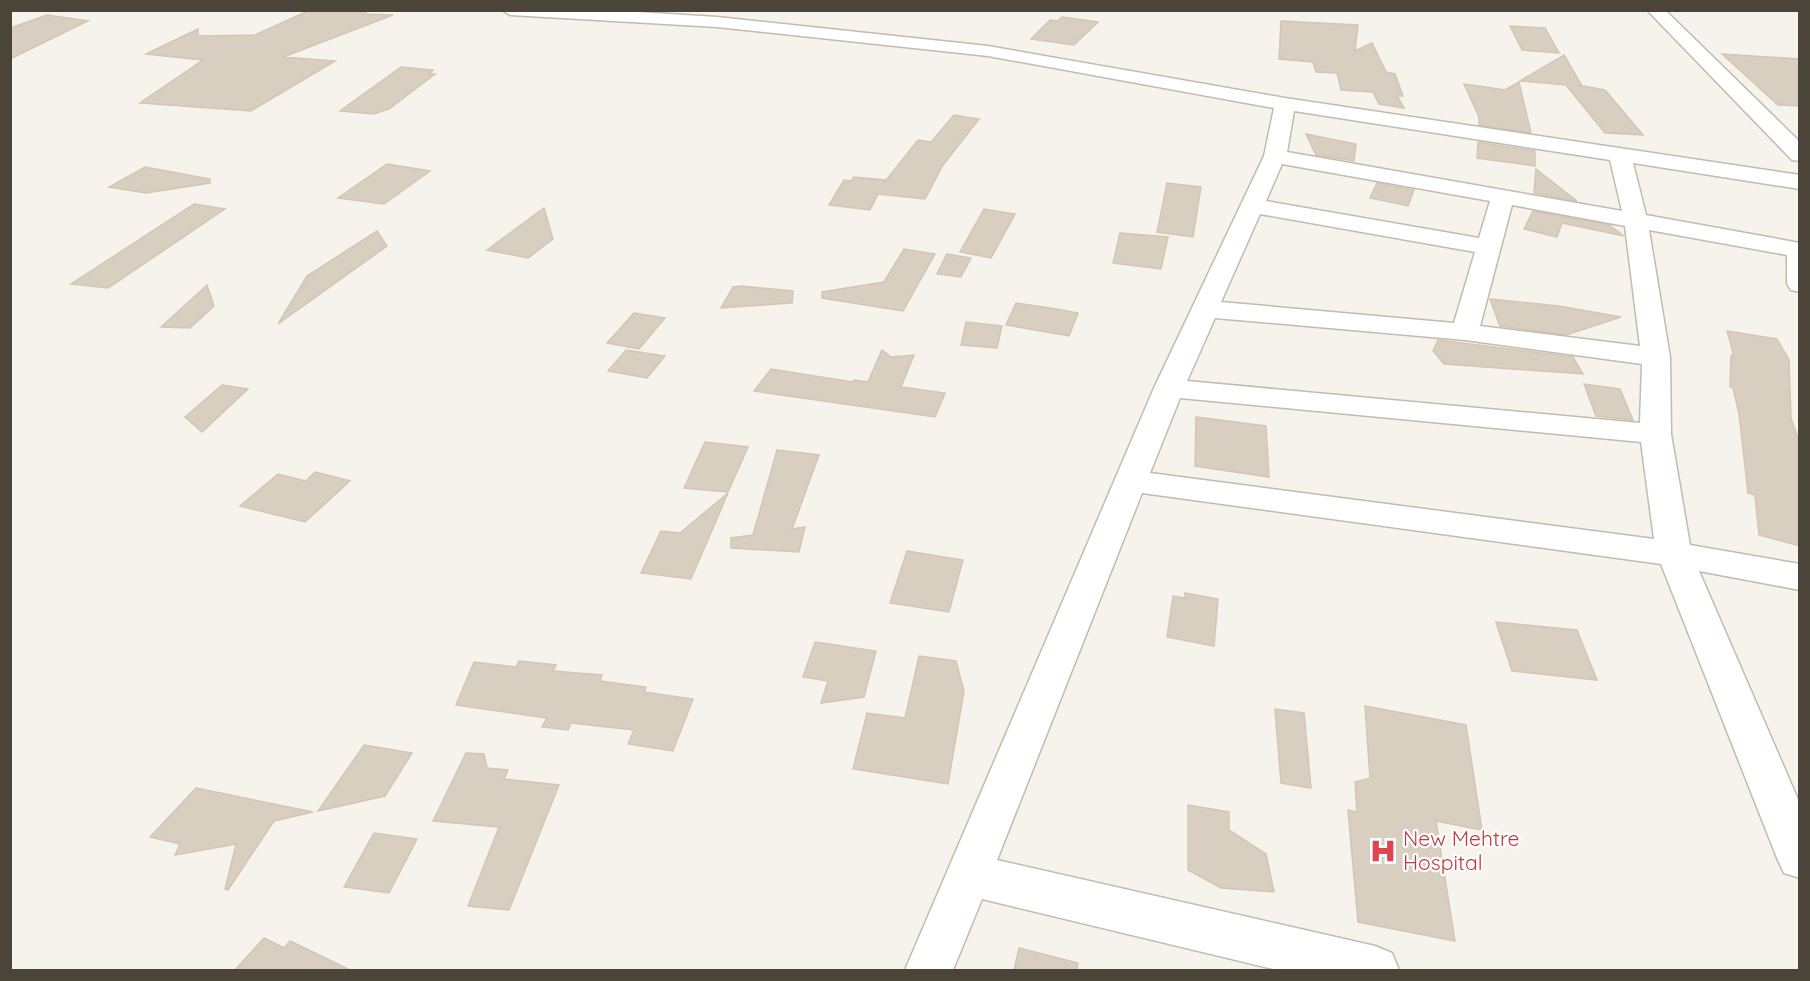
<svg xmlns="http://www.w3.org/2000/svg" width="1810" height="981" font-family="Quicksand,sans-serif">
<rect width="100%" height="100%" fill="#f6f3ec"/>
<path fill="#d8cfc1" stroke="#d3c7b4" stroke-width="1.5" d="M310,10H369L364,14L393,15L283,57L335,61L251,111L140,103L203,60L146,54L198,29V36L255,35Z
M47,15L88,21L10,59V28Z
M1062,17L1098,22L1074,45L1031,39L1050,20L1058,21Z
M1281,21L1358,25L1355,51L1372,43L1386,72L1395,74L1403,96H1397L1404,108L1379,104L1373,92L1341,90L1337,73L1316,72L1313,62L1279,59Z
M1510,26L1545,28L1559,53L1522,50Z
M1722,54L1800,59V106L1778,105Z
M1564,55L1582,86L1578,85L1605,90L1643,135L1605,133L1566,85L1520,81Z
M401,67L433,70L429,74H435L389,109L373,114L340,111Z
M1519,82L1531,133L1479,125V117L1464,84L1505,90Z
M954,115L979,119L943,165L925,199L878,194L870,210L829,205L844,180L851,181L854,177L885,180L883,184L918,140L931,142Z
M1306,134L1356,144L1354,161L1316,155Z
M1478,142L1535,151V166L1477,158Z
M387,164L430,171L384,204L338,198Z
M145,167L210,179V183L146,193L109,187Z
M1536,169L1577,201L1534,193Z
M1167,183L1201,187L1193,237L1157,232Z
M1377,183L1414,190L1408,206L1370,198Z
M194,204L225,209L108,288L71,284Z
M544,208L553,239L528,258L487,250Z
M984,209L1015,214L991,258L960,252Z
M1533,211L1609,225L1624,236L1562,223L1557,237L1524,229Z
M377,231L387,246L278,324L307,276Z
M1120,233L1168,237L1161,269L1113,263Z
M904,249L935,254L903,311L822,298V292L884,282Z
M947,254L971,258L961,277L937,274Z
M207,285L214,306L190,328L161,327Z
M741,286L793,291L792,303L721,308L733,287Z
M1490,299L1559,306L1621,317L1566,335L1500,326Z
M1016,303L1057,309L1078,313L1069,336L1006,325Z
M634,313L665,318L639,349L607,343Z
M966,322L1002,326L997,348L961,345Z
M1727,331L1777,339L1789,360L1791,418L1800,444V546L1759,535L1755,495L1748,493L1739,414L1733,388L1730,387L1731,355L1734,356Z
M1438,340L1573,357L1583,374L1444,364L1433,351Z
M626,350L665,356L647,378L608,371Z
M882,350L891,357L914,355L901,387L945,393L935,417L754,391L771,369L853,382L854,380L868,382Z
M1584,384L1620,389L1633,420L1596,416Z
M222,385L248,389L202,432L185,417Z
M1196,417L1266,426L1269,477L1195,466Z
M705,442L748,447L728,492L684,488Z
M777,450L819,455L792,529L805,527L799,552L731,548V538L753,535Z
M315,472L350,481L305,522L240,506L278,474L306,481Z
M728,493L691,579L641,573L661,531L680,533Z
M907,551L963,560L949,612L890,603Z
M1185,593L1218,599L1214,646L1167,637L1173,596L1185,598Z
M1496,622L1577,630L1597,680L1512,671Z
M815,642L876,651L864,697L821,703L828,681L803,677Z
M919,656L956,661L964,691L948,784L853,769L867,713L905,718Z
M519,661L556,665L553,671L602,675L600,681L646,687L644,692L693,699L673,751L628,744L634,730L571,723L568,730L542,727L547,718L456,705L474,662L516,667Z
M1365,706L1466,725L1482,830L1436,821L1455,941L1358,922L1348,810L1357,812L1355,782L1370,778Z
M1275,709L1304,713L1311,788L1281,783Z
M364,745L412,753L385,796L318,811Z
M466,753L484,754L487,768L508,770L504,779L559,785L509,910L468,906L499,827L433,821Z
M196,788L313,812L274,821L228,890L225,889L236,844L175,855L180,844L150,837Z
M1188,805L1229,812V830L1266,854L1274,892L1221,888L1188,870Z
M374,833L417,839L389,893L344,887Z
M264,938L284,948L290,941L350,970H235Z
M1019,948L1078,963L1077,970H1014Z"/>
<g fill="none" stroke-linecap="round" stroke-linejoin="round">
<g stroke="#c2bbae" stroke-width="3">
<path id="minor" d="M502,10H606L717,17L988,46L1285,98L1800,175V189L1633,163L1646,215L1800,243V292L1791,290L1787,284V255L1649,230L1670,357L1671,434L1690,545L1800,564V590L1699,571L1800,804V878L1784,873L1777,858L1661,564L1142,493L997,860L1375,946L1392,953L1399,970H1277L982,899L953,970H905L1154,388L1264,156L1274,108L988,56L717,27L510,15ZM1294,111L1610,160L1622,211L1287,152ZM1282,164L1490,201L1479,238L1266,201ZM1512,205L1625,226L1640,346L1480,326ZM1260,214L1475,252L1454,323L1221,302ZM1215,318L1465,340L1642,364L1640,423L1187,381ZM1180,398L1641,442L1654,539L1150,473Z
M1647,10H1665L1800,142V161L1792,160Z"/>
</g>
<use href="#minor" fill="#fff" fill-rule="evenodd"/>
</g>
<defs>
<g id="hospital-bare" transform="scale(2.07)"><path d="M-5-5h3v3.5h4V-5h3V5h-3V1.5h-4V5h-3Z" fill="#e0444e" stroke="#fff" stroke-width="2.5" paint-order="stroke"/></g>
</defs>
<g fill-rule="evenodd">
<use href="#hospital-bare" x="1383" y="851"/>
</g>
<g text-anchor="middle" stroke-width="4.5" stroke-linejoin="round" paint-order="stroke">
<g font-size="21" fill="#be3a42" stroke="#fff" text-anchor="start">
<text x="1403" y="846">New Mehtre<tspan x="1403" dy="24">Hospital</tspan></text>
</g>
</g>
<rect width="1810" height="981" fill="none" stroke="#4b4439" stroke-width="24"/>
</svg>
